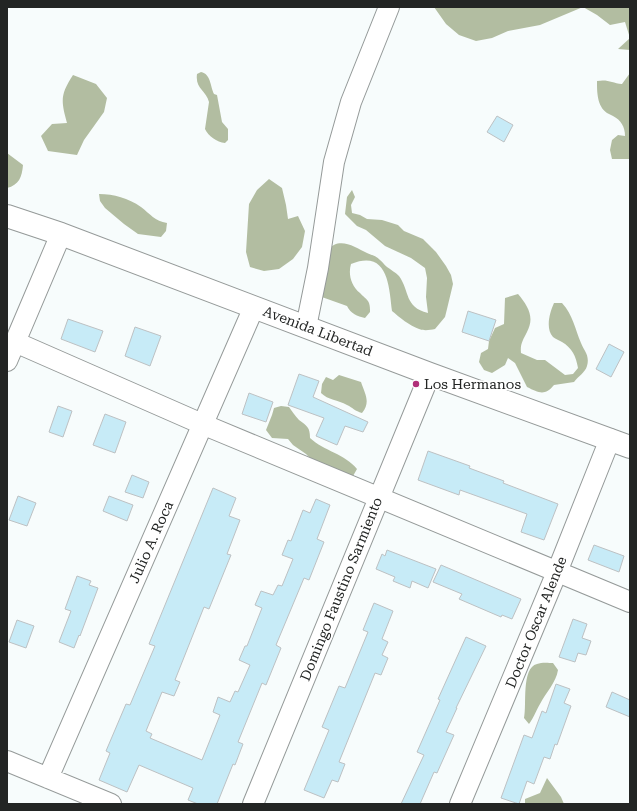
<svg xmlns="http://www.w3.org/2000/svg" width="637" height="811" font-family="'Roboto Serif',serif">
<rect width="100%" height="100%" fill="#f7fcfc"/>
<path fill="#b2bda1" d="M434,7H630V50L618,49L630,38L625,22L610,25L597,15L583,7L540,25L508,31L492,38L476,41L459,35L446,24Z
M201,72C211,74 210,86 214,94L217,95L222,122L228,129V140L225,143C217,142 208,136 205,129L209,102C206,90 195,89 197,74Z
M630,73V159H612L610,150L612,140L618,135L625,136C625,127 621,120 613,116C611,115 609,114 607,113C597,106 597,92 597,81C608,79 612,83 622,84Z
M73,75L96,84L107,98L104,112L84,140L77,155L48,151L41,136L52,124L67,123C61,101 60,95 73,75Z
M7,153L23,165C22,177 19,185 7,188Z
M269,179L282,188L286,205L288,219L298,216L305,231L302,247L293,259L279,269L264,271L250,267L246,252L249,204L257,190Z
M352,190L355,197L351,205L352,213L360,215L367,219L382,220L398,225L404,231L423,239L436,252L446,266L451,275L453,284L447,309L445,317L435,329C430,330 424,331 419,329C410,326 399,317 392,311C389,286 388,249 351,264C348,274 351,286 360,293C363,297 367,298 369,303C370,306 370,309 370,312L365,318C357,316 351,314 347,306L319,296C320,287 324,255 328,250C339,236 355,247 367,253C371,255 377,256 380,260C383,262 384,265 387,267C391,270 395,272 399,276C410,291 404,307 428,313L426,297L427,278L425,268L411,258L385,246L366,230L357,226L345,214L347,197Z
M99,194C114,194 128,198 141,207C150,214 155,221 167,223L166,231L161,237L138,234L124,224L105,208L100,201Z
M518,294C528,306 535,317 527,332C523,340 520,344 521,353L537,360H545L565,375L573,374L578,368C576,356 572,348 562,342C559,340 555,339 553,337C545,328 550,312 554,303H562C573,315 575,329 581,343C584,351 590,355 587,366C585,373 578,376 574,382L554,385C545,396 539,393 527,387L515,363L508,358L505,365L492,373L484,370L479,362L481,353L488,349L489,341L495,328L504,324L505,298Z
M339,375L361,382C365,394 371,402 362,413C355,411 353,408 347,405C338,400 328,400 321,393L322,384L326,377L333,380Z
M281,406L289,407C292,411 295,416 299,420C307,426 310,427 310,438C324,451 345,454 357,469L353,476L317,465L306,454L293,445L288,439L272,438L266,430L272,415L274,408Z
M553,663L558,670C556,683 546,692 540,704C536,711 534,717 529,724L524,718C527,705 521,668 537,664C542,662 549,663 553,663Z
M547,778L561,797L564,804H525V799L540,793Z"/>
<path fill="#c7ebf7" stroke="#bdc1c3" d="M497,116L513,125L504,142L487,132Z
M468,311L496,320L489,341L462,332Z
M68,319L103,331L95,352L61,339Z
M135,327L161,336L150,366L125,356Z
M609,344L624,352L611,377L596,369Z
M299,374L319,381L313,397L368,422L363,432L345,426L337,445L316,436L324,418L288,405Z
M249,393L273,402L266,422L242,414Z
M58,406L72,411L63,437L49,432Z
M105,414L126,422L115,453L93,445Z
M428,451L470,466L469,468L504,481L503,483L558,504L544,540L521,532L527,514L460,490L459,495L418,480Z
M132,475L149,482L143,498L125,492Z
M213,488L236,498L229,516L240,520L227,554L231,555L209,609L204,607L175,680L180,682L174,696L162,692L146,731L152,734L150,738L202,760L220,715L213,712L218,697L230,702L235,691L238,692L250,665L239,660L245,646H247L262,608L255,605L261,591L273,595L278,585L282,586L293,559L282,555L288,540L291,541L303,510L310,513L316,499L330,505L317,539L324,542L309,580L304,578L276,645L281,648L266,685L262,683L238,742L243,744L235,765L233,764L217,804H198L188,800L193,788L139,765L127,792L99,780L110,753L106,751L126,704L130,705L155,646L149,644Z
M18,496L36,503L27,526L9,520Z
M109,496L133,505L127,521L103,511Z
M594,545L624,556L619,572L588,560Z
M387,550L436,569L428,588L412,581L410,588L393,581L395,577L376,569L382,554L385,556Z
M441,565L521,599L512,619L502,615L501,617L459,599L462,594L433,582Z
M77,576L91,581L89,585L98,588L80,636L79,635L74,648L59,642L71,611L65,609Z
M374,603L393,611L382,639L388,642L382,655L388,658L381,675L375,673L339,762L345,764L338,782L332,780L324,798L304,790L329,730L322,727L339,686L345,688L368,632L363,630Z
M573,619L587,624L582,638L591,641L586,655L578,653L575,662L559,657Z
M17,620L34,626L26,648L9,642Z
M466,637L486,646L456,708H457L446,732L454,735L437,773L434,772L420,804H401L424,755L417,752L440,700L438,699Z
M556,684L570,689L564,703L571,706L557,745L555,744L550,759L544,757L534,784L527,781L519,804L501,798L524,735L532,738L542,711L546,713Z
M612,692L630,700V717L606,707Z"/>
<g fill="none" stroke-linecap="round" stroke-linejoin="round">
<g stroke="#959a99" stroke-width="22">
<path id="minor" d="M306,327L318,268L334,162L351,102L389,7
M15,342L202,424L630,602
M7,361L61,234
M7,761L111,804
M48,778L254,307
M253,804L430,374
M460,804L557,572L610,439"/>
</g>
<g stroke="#959a99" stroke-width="24">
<path id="secondary" d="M7,216L61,234L430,374L630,447"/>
</g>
<use href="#minor" stroke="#fff" stroke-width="20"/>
<use href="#secondary" stroke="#fff" stroke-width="22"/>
</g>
<circle fill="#b02e78" stroke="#fff" stroke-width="1.5" cx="416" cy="384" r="4"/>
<g text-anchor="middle" stroke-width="3.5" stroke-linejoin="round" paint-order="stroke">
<g font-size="14" fill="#232524" stroke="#fff">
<text transform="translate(318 331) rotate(21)" y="5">Avenida Libertad</text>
<text transform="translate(151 542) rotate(-66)" y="5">Julio A. Roca</text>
<text transform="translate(341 589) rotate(-68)" y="5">Domingo Faustino Sarmiento</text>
<text transform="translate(536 622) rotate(-68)" y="5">Doctor Oscar Alende</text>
</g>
<g font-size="14" fill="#232524" stroke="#fff" text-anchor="start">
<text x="424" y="389">Los Hermanos</text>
</g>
</g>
<rect width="637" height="811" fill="none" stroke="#232524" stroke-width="16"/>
</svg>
